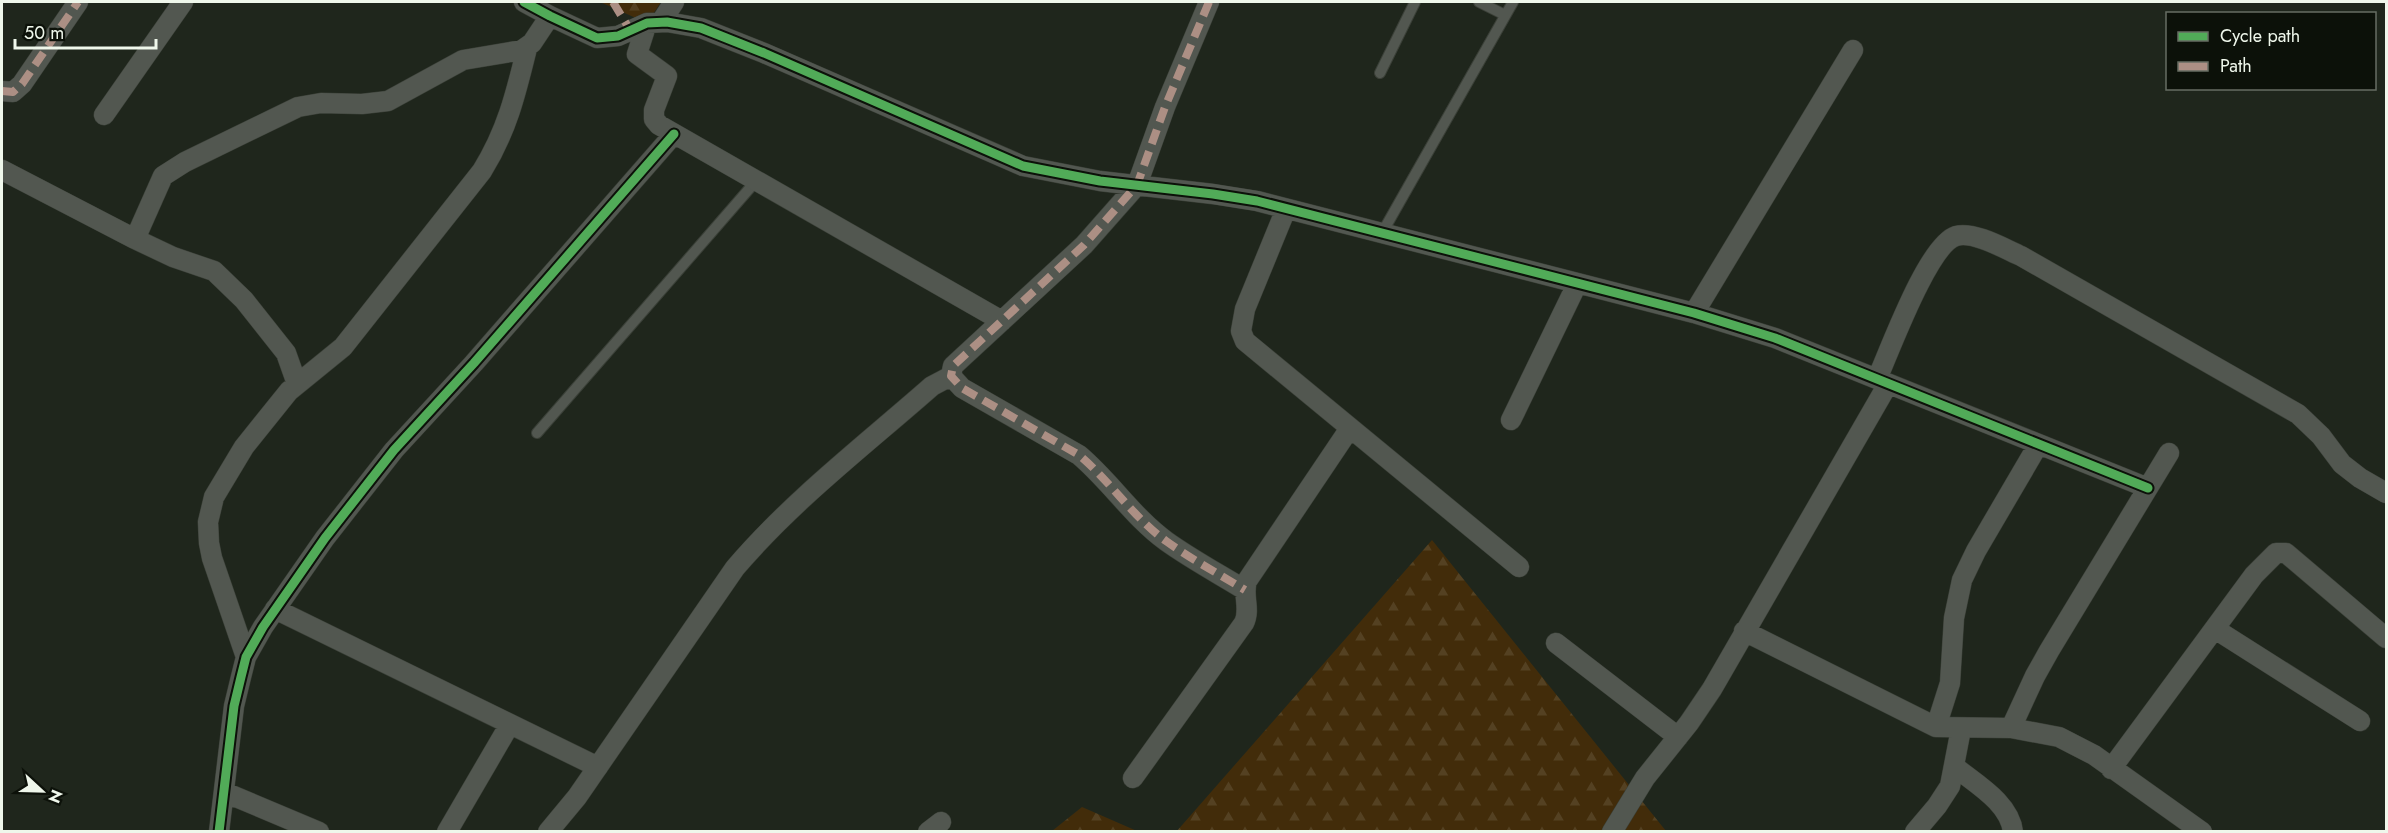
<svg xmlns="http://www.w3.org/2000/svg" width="2388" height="833" font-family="Jost,sans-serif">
<defs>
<pattern id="forest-firs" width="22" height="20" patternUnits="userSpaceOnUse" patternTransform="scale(1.5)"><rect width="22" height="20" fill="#422c0a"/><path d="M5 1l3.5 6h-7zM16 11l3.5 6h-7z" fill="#544122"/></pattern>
</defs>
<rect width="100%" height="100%" fill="#1f261c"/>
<path fill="url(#forest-firs)" d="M600,2H661L647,23Z
M1432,540L1666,831L1176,832Z
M1082,807L1137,831H1052Z"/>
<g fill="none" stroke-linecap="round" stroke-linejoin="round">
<g stroke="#3b4038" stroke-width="12">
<path id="service" d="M1479,2L1505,15
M1380,73L1415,2
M1382,233L1513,2
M537,433L756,181"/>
</g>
<g stroke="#3b4038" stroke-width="21">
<path id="minor" d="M524,2L550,16L597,38L618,36L647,23L667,22L701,28L764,53L1023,166L1100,181L1213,194L1257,201L1694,313L1775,338L2148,488
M1209,2L1165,107L1137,185L1084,245L953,366L951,376L962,388L1079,455C1110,481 1133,517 1166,541C1191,559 1219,574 1245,590
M661,22L674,2
M647,23L637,54L667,76L654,110V119L659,125L1002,321
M2,91L13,92L22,84L78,2
M104,115L183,2
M2,170L135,239L163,176L185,162L298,107L321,103L362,104L388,101L463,60L522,50L532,43L550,16
M1286,209L1245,309L1241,331L1245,341L1519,567
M135,239L173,257L214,271L244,300L286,353L297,384
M1694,313L1853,50
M1877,379C1890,350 1928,245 1956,236C1974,231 2005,249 2021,256L2298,414L2321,436L2342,464L2360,478L2386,493
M1511,420L1577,284
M275,609L598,767
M2215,629L2360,721
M1744,631L1936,727L2011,728L2059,737L2094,755L2202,832
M1556,643L1678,737
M246,657L212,558L209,543L208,522L214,497L244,447L289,391L343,347L482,171C507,131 516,93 527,48
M1936,727L1950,683L1954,618L1962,580L1976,551L2038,445
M2011,728L2035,676L2049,651L2169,453
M1955,767C1976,784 2010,803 2013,832
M2111,769L2254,575L2276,553H2286L2386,638
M1133,778L1244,623C1251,609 1242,595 1247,581L1350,428
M224,792L319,832
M219,832L234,706L241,677L246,657L263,627L325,538L394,450L474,363L674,134
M447,832L510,724
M548,832L577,797L735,568C793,500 865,445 932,386L951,376
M928,832L941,822
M1612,832L1645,778L1689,723L1712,689L1888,384
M1915,832L1937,806L1950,786L1961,729"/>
</g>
<use href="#service" stroke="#525750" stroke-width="10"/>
<use href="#minor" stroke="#525750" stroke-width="20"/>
<path stroke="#ac8f84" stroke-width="8" stroke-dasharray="15 8" stroke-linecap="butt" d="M613,2L630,30
M1209,2L1165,107L1137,185L1084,245L953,366L951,376L962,388L1079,455C1110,481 1133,517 1166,541C1191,559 1219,574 1245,590
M2,91L13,92L22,84L78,2"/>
<g stroke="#0c1109" stroke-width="13">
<path id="cycleway" d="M524,2L550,16L597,38L618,36L647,23L667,22L701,28L764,53L1023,166L1100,181L1213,194L1257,201L1694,313L1775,338L2148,488
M219,832L234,706L241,677L246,657L263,627L325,538L394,450L474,363L674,134"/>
</g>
<use href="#cycleway" stroke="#51ab58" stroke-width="9"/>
</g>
<rect width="2388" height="833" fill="none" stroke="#eff7eb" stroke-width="6"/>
<rect x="2166" y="12" width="210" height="78" fill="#0c1109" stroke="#676d63" stroke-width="1.5"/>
<rect x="2178" y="32" width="30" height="9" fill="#51ab58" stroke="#676d63" stroke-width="1.5"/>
<text x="2220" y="42" font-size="18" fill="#eff7eb">Cycle path</text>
<rect x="2178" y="62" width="30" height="9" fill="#ac8f84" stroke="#676d63" stroke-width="1.5"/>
<text x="2220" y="72" font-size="18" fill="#eff7eb">Path</text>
<g transform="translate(42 791) rotate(112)" stroke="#0c1109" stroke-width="4.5" paint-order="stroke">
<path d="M0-4.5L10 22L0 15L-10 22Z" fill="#eff7eb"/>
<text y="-9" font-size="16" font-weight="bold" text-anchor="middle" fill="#eff7eb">N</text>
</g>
<path d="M15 39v9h141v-9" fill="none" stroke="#eff7eb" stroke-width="3"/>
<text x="24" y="39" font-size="18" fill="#eff7eb" stroke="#0c1109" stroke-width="4.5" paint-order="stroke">50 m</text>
</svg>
